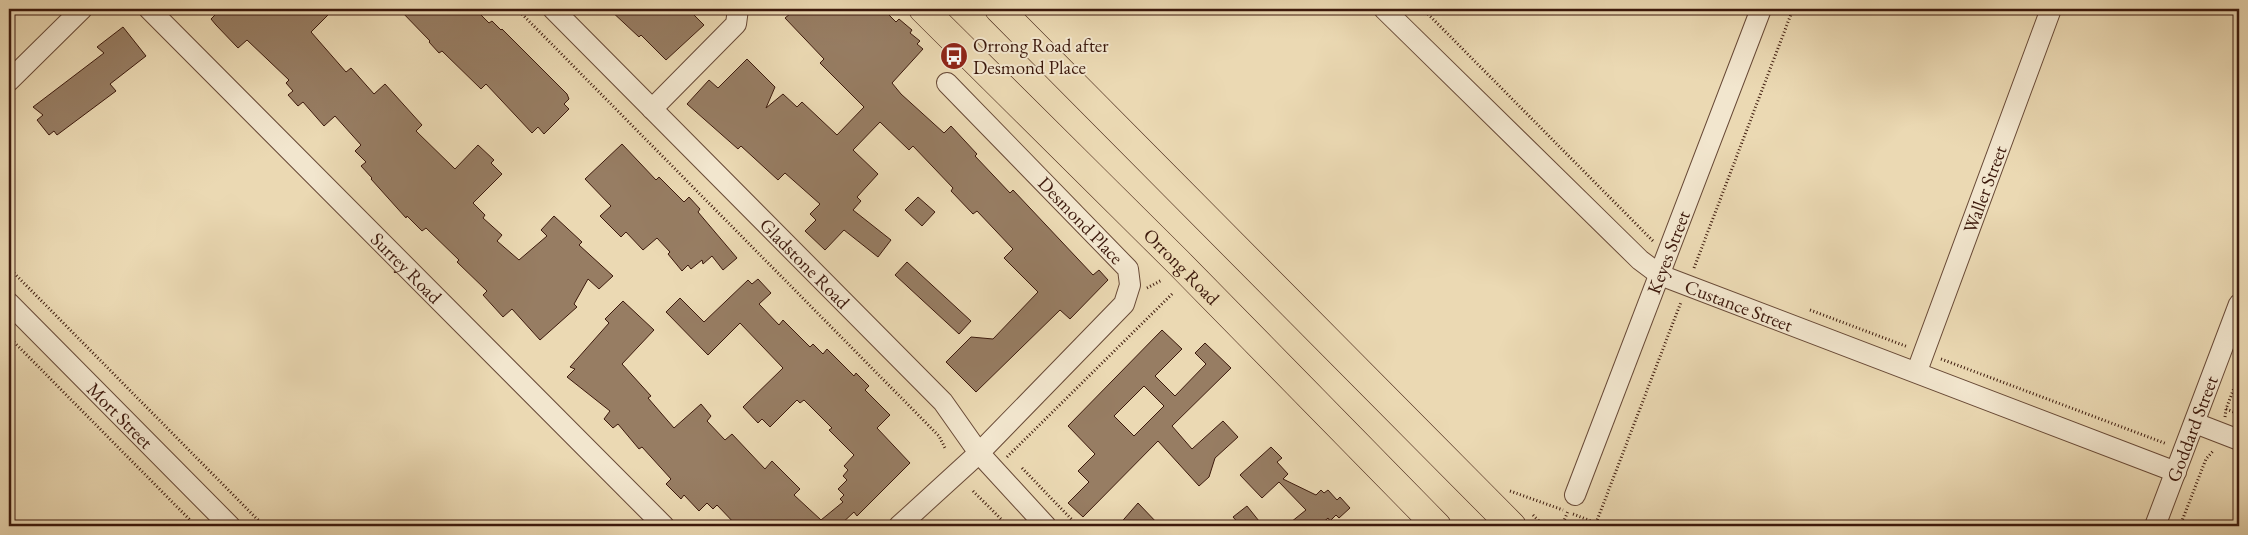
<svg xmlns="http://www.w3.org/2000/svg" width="2248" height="535" font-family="'EB Garamond',serif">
<rect width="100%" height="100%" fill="#ebd9b3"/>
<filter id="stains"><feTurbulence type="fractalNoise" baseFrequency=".004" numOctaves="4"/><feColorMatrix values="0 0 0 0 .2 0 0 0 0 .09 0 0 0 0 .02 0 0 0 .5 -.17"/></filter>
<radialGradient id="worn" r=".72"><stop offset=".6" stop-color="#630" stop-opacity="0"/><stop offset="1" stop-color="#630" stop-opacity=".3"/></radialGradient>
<path fill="#977d63" stroke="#3c190c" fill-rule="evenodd" d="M221,9H334L311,32L346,72L351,68L374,94L385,84L422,125L416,131L455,169L478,145L494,160L491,163L502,174L473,203L485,215L483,218L502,235L497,241L519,260L547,236L541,230L554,216L582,242L579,245L613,276L599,289L588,279L574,304L577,307L540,340L512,309L503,317L483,295L487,291L457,262L459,260L426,228L422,231L407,216L406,218L371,179L372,178L361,166L366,162L355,151L361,145L335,116L324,126L303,102L298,106L288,95L293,91L286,83L289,80L247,40L238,48L216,25L211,19Z
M399,9H475L489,23L492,21L501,30L502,29L567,94L569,99L564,104L569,109L544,134L538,127L532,133L486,84L481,89L442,51L439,53L429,42L430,41Z
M609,9H688L704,25L666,60L641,35L639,37Z
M796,9H883L896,22L899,19L912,30L910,33L920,41L917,44L923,49L892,83L901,94L944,133L951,126L977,154L975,156L1010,193L1013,190L1093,275L1099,270L1108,280L1070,319L1060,310L976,392L946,362L971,337L993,339L1038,292L1004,258L1013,249L977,211L973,214L951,191L953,188L913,146L909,150L880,122L853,150L878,174L857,197L861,201L853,210L891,240L878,257L844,230L825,250L805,231L816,220L810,214L820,204L785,173L778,180L741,146L738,149L687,104L709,80L718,88L747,59L775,87L766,108L783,94L797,107L802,102L837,135L864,107L820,63L824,59L785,18Z
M123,27L146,56L110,84L116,91L57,135L54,131L49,135L37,120L43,115L33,107L104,53L97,47Z
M622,144L656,180L659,177L684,202L689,197L700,209L698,212L737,258L723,270L712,256L703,264L702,260L691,269L688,265L682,271L668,254L670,252L657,238L643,250L626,232L621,237L600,216L611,206L585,179Z
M918,197L935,212L922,226L905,210Z
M907,262L971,321L959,334L895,275Z
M758,279L771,293L759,304L779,325L783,320L810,347L813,344L823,354L827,349L854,376L856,373L869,386L865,390L890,415L877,428L910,463L857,516L854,512L839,526H737L717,505L713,509L707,503L699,511L684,495L681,499L666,484L671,479L642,447L639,449L618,424L613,428L604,419L610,411L567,377L575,369L570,367L609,323L605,319L623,301L654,330L622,364L651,396L648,398L674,428L701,404L711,416L707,421L725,440L732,434L765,469L772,461L800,489L794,495L821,520L843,502L840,499L844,495L838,489L847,480L843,476L848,470L844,466L854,455L829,430L832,428L804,400L800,403L797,400L770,427L762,419L758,423L743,407L783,368L740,323L708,355L666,312L680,298L704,322L748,280L752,284Z
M1162,330L1182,349L1155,376L1175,396L1206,364L1195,353L1205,343L1231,368L1172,426L1192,449L1223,421L1238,437L1215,458L1209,477L1199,486L1158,441L1083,517L1068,503L1089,482L1078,471L1095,454L1068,426ZM1144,386L1164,406L1134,436L1114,416Z
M1271,447L1282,458L1277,462L1288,474L1283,479L1316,495L1321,490L1324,493L1328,490L1337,500L1340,497L1350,508L1339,518L1336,515L1330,521L1328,518L1319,526H1286L1306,510L1279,482L1262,498L1240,475Z
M1138,503L1160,526H1118Z
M1247,506L1263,526H1241L1233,517Z"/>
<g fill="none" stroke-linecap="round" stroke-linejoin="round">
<g stroke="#684936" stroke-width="22">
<g id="minor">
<path id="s1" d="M149,9L664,526"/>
<path id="s2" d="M553,9L943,402L979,453L1046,526"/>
<path id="s3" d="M1384,9L1640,260L1660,275L2176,472"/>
<path d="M9,81L82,9"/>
<path d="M652,109L736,24L738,9"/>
<path id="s4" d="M9,303L230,526"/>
<path id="s5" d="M1917,371L2051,9"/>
<path d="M2195,423L2239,440"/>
<path id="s6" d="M1575,495L1761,9"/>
<path d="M899,526L979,453L1124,304L1130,285L1128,269L947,83"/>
<path id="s7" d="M2155,526L2239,304"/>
</g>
</g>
<g stroke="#3c190c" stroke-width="29">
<g id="trunk">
<path id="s8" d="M923,9L1178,262L1437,526"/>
<path d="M999,9L1512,526"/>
</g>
</g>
<path stroke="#3c190c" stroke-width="3" stroke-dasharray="1 2.5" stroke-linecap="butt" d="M517,9L939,436L946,450
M1423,9L1653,241
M9,268L264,526
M1694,268L1793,9
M1147,288L1162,280
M1810,310L1908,347
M9,337L196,526
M1941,359L2167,444
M2226,409L2239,414
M2225,417L2226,409L2239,375
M1007,457L1173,293
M1022,468L1078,526
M973,491L1008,526
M1510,491L1563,510
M1573,514L1604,526
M1533,515L1544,526
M1596,523L1681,302
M1562,526L1568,511
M2180,526L2206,459L2214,450"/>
<use href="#minor" stroke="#f2e6ce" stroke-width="20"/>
<use href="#trunk" stroke="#ebd9b3" stroke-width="28"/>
</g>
<defs>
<g id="bus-disc" transform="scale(1.4375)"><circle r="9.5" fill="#8f2418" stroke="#f2e6ce"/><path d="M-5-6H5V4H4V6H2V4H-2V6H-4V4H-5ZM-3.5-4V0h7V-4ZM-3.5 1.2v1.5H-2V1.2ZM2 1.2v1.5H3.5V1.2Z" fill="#fff"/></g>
</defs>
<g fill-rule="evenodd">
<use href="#bus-disc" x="954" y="56"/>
</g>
<g text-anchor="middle" stroke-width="4" stroke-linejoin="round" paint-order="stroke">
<g font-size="19" fill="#3c190c" stroke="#f2e6ce" text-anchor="start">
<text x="973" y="52">Orrong Road after<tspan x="973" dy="22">Desmond Place</tspan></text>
</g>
<g font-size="19" fill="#3c190c" stroke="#f2e6ce">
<text dy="7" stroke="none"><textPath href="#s5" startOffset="194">Waller Street</textPath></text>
<text transform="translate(1081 220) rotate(46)" y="7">Desmond Place</text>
<text dy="7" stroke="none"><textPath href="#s6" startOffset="260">Keyes Street</textPath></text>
<text dy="7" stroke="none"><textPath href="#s2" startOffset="358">Gladstone Road</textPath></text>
<text dy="7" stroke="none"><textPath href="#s8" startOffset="365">Orrong Road</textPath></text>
<text dy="7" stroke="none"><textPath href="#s1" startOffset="365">Surrey Road</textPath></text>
<text dy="7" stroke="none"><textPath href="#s3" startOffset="468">Custance Street</textPath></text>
<text dy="7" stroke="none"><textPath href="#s4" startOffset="158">Mort Street</textPath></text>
<text dy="7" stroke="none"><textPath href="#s7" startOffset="104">Goddard Street</textPath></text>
</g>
</g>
<rect width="2248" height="535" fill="none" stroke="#ebd9b3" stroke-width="30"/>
<rect x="10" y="10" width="2228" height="515" fill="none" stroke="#3c190c" stroke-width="2.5"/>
<rect x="15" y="15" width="2218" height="505" fill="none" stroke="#3c190c"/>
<rect width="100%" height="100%" filter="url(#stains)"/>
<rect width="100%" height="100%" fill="url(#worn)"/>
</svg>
